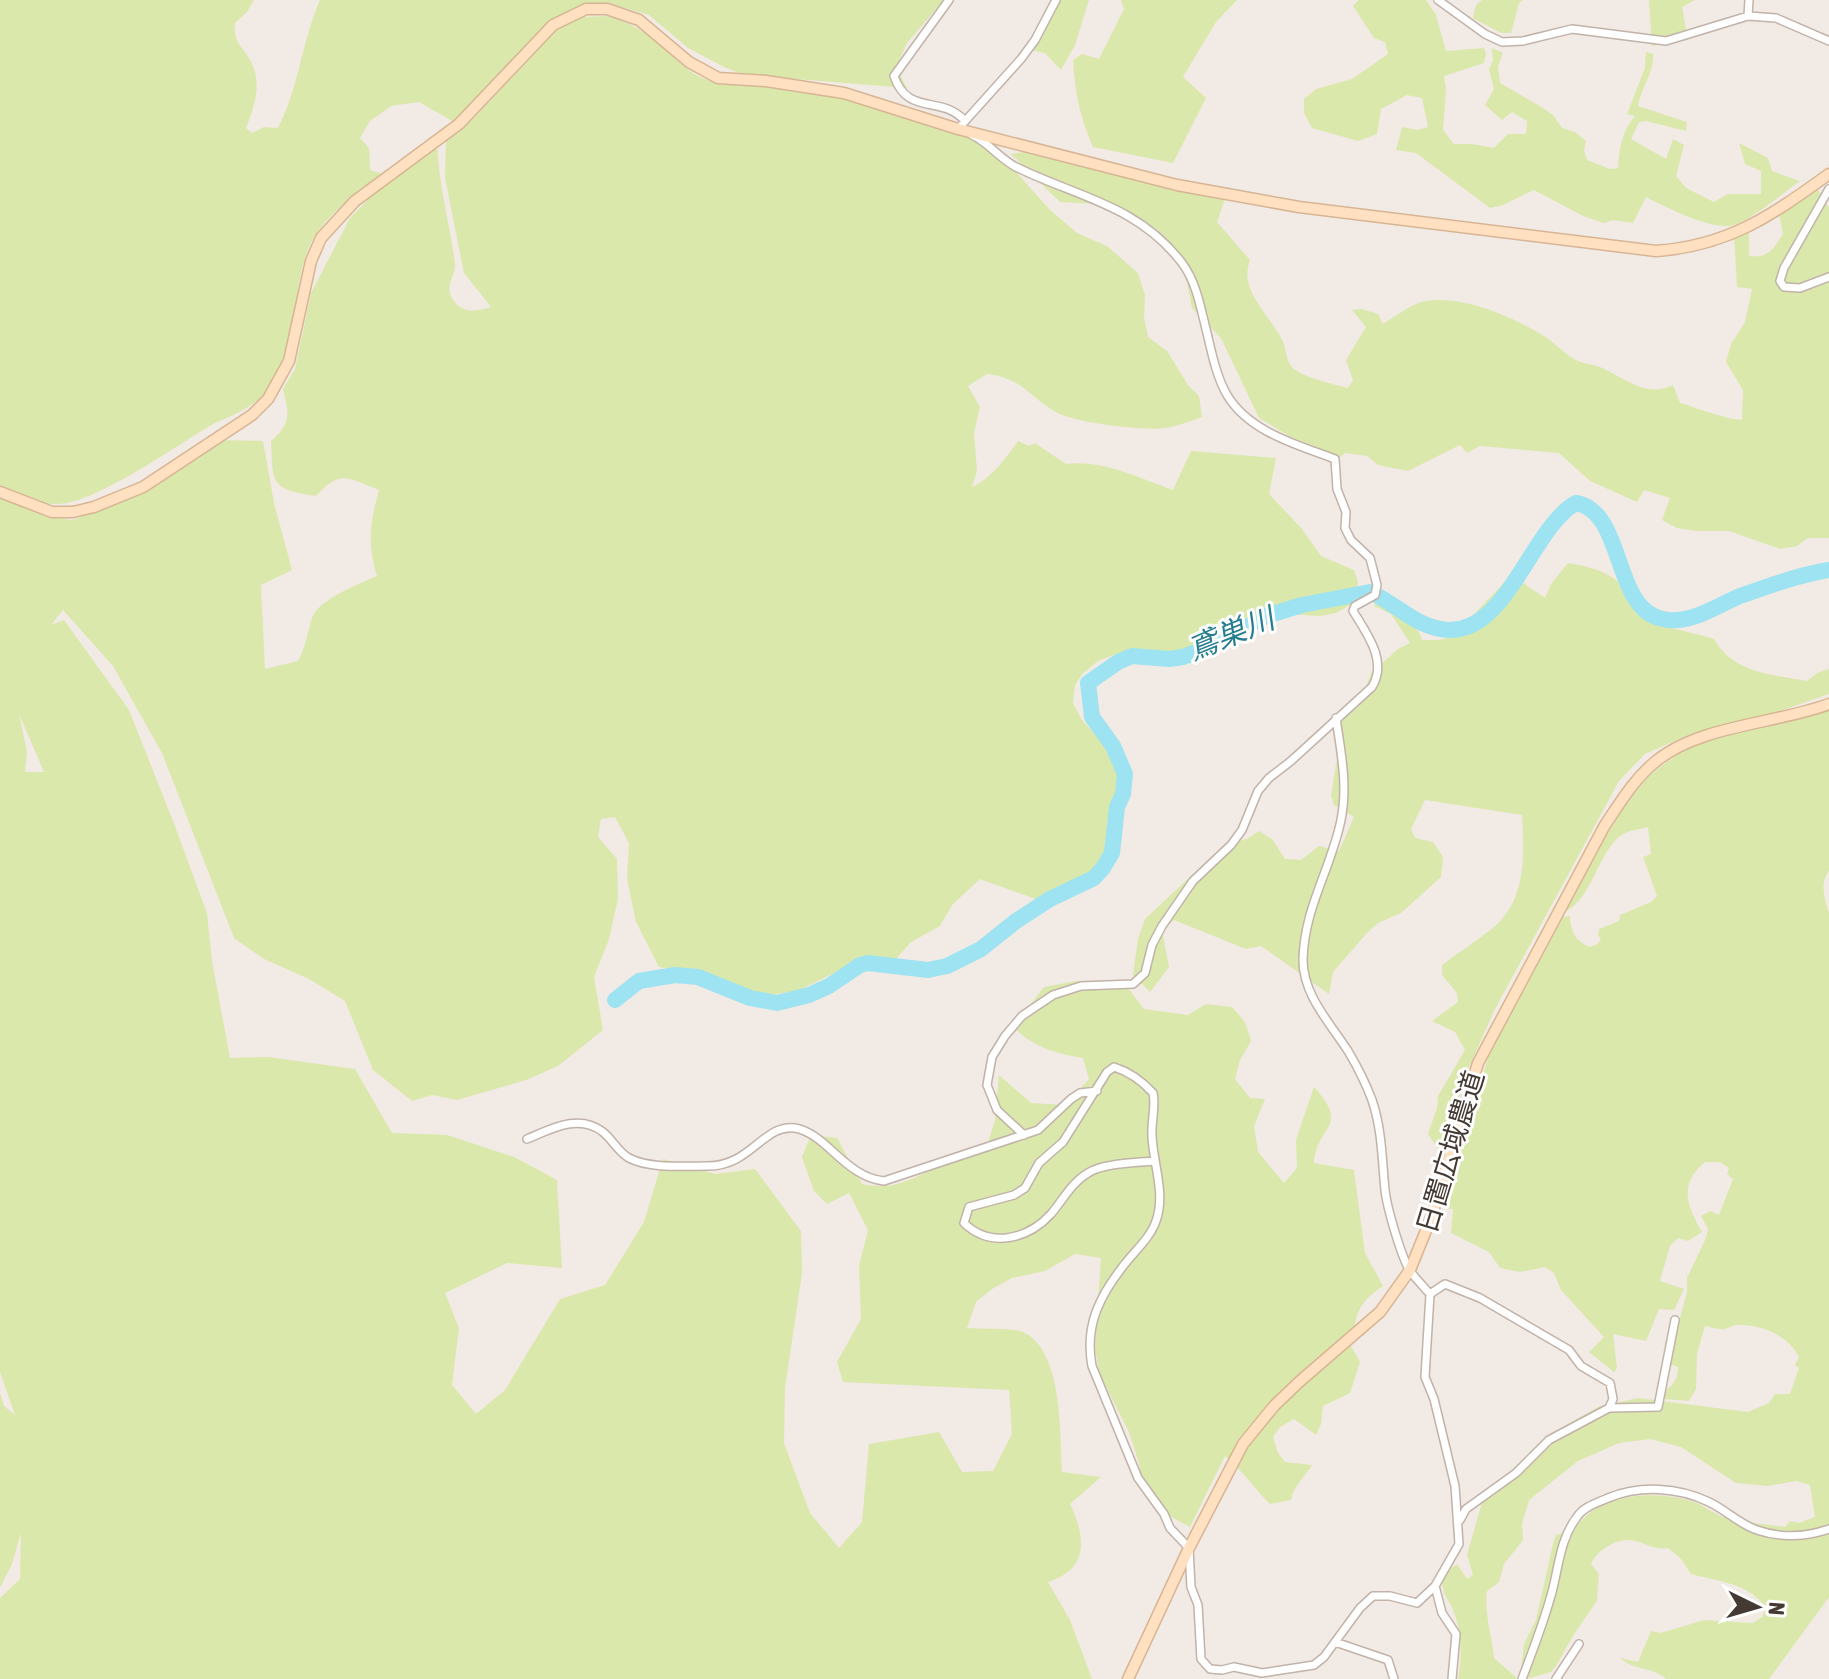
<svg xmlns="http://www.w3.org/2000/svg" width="1829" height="1679" font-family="'Asap Condensed','Noto Sans JP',sans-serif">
<rect width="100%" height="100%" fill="#f2eae4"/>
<path fill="#dbe8ab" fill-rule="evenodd" d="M0,0H254L247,12L235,23C233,45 244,46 252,64C262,86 254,107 246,128L252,133L264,127L278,128C299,87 302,41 320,0H944L907,43L896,67L907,88L745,75L726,68L688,48L649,15L608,3L583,7L550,21L454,122L419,102L391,106L370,121L360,138L369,148L370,170L383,174C358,194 327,213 312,241C289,284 303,341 274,382C269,391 257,402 248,407C237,414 226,418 215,423C178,444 97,503 58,504C37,505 18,494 0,486Z
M1055,0H1089L1075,45L1061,70L1045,53L1031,50Z
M1121,0H1237L1216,22L1183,77L1206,98L1173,163L1093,147C1080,118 1075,92 1073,60L1082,54L1099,59L1124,9Z
M1359,0H1426L1436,15L1446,51L1484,48L1486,54L1484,63L1444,76L1446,90L1443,130L1454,144H1472L1494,148L1508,134H1526L1527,121L1512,112L1502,120L1485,105L1494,89L1489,69L1493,61L1492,48L1503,53L1498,66L1500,83L1538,105L1553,115L1562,128L1575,132L1586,141L1584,151L1587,160L1610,169L1618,168C1619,149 1622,131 1635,116L1627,114L1645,68L1646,52L1653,54C1654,74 1642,85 1638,106L1687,122L1686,131L1646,121L1639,122L1631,139L1666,159L1673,139L1684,145L1676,176L1686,188L1714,202L1728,194H1761V171L1745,164L1739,143L1768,158L1772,171L1800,181C1785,191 1744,227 1727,226C1702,226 1668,208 1646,197L1633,223L1613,220L1604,223L1583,216L1534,190L1503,205L1490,208L1416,153L1396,150L1402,127L1418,130L1428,127L1422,98L1407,95L1381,109L1377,134L1358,141L1312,128L1304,113V99L1316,89L1352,79L1388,54L1385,42L1374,38L1353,6Z
M1482,0H1523L1519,3L1511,33H1501L1473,18L1476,5Z
M1649,0H1695L1682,7L1688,40L1652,46Z
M609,16C623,21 637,27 649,36C677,57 695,88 735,82L854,98L955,122L982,134L1049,209L1077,233L1107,246L1138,273L1145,295L1144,317L1148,337L1167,351L1188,385L1199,396L1202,417C1190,421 1178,426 1166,428C1145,431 1074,423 1056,412C1029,397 1023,378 987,374L968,386L980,407L974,433L977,471L972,487C992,478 1005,459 1018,441L1029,446L1035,443L1066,464C1101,459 1140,478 1173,490L1191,451L1276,458L1269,494L1302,529L1321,556L1354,570L1358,582L1355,602L1336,613L1319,616L1263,612L1231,629L1197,656L1171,662L1142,660L1128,655L1116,654L1098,661L1083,673L1075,685L1073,703L1082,720L1111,752L1120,777L1107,823L1108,846L1092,870L1064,900L1044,902L980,879L952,905L940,926L911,942L895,960L856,959L840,970L797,991L769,995L743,989L714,977L659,967L636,922L627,879L629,843L615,817L601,819L598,837L617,859L618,899L609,939L594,977L603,1030L558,1066L526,1080L457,1100L432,1095L412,1101L373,1070L345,1001L309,979L264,959L234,938L162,753L113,666L63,610L51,625L64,620L129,710L173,821L207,913L212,961L230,1058L268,1057L355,1069L392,1133L447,1135L514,1157L557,1180L562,1268L507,1263L445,1293L459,1328L452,1385L476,1414L505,1390L560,1299L605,1285L644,1222L663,1159L715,1174L755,1169L801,1231L802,1273L785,1388L784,1443L810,1513L839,1548L862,1522L869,1444L939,1432L962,1472L993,1471L1012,1434L1009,1390L843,1382L837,1362L861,1319L859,1266L868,1230L849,1193L827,1204L814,1191L802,1157L811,1135L837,1138L862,1184C896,1191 912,1178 942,1165C956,1158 971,1154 986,1149L995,1120L999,1075L1031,1103L1065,1105L1089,1079L1083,1058C1054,1053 1035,1048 1013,1027L1044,987L1076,981L1122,980L1144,1009L1188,1015L1206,1004L1232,1007L1245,1022L1251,1041L1240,1060L1235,1079L1250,1098L1265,1099L1254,1126L1258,1152L1284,1183L1297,1168L1296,1140L1314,1087C1351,1128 1317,1124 1314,1163L1354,1170L1365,1253L1383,1286C1355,1305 1357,1314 1351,1346L1360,1362L1350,1393L1323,1406L1321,1424L1316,1435L1294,1419L1280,1427L1273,1437L1278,1453L1285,1462L1312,1465C1305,1476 1293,1487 1291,1500L1270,1504C1254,1488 1242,1470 1225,1456L1190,1527L1162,1512L1144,1493L1139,1463L1129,1432L1099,1373L1095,1348L1101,1258L1075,1254L1045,1271L1012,1278L992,1289L976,1302L967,1328C978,1329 1015,1328 1023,1332C1063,1350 1060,1434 1062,1472L1101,1477L1070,1504C1086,1538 1089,1569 1048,1582L1070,1620L1092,1679H0V1598L20,1579L21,1533L12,1564L0,1588V1393L4,1406L15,1415L0,1372V496L44,516L72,520L97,511L213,440L263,441L274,503L292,570L261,585L265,669L298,661C306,647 307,633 312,618C319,599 359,584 377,576C367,542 370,523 379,490C347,478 341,469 316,496C270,489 273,484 271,441C292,423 289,414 283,389L295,369L311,293L350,218L391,176L437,139C438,182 449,221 455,263C456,277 444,284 452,298C461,314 476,312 491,307L464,273L445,178L446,141L475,117L557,29L581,17ZM19,714L44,772H25L27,752Z
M1047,149L1081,155L1226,196L1217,222L1250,260C1238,292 1271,315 1283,342C1286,349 1286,360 1291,366C1299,377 1334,384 1348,388L1353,380L1346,360L1366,327L1352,310L1362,309L1378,314L1383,324C1395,317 1412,303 1426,301C1464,295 1516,318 1547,338C1557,345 1566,355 1576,360C1584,364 1592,364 1600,367C1624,377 1646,399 1673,385L1680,403C1701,409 1720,418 1742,420L1743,390L1726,362L1731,344L1745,322L1752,289L1737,287L1734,235L1749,231V256C1768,259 1774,248 1783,234L1779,214L1816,186L1829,208V538H1808L1797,546L1780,549L1729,531H1696L1677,528L1662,520L1670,498L1644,490L1637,502L1590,481L1559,453L1480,446L1467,453L1460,445L1408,471L1378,465L1367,456L1345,453L1341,457L1289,436L1259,418L1221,338L1192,308L1182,257L1158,230L1115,205L1060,202L1011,154Z
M1568,563C1602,569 1626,576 1636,613C1660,629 1687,630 1714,639C1734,674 1772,674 1807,681L1817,673L1829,669V694L1777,712L1684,737L1645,754L1619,781L1495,1009L1469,1067L1442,1155L1428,1134L1437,1108L1438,1096L1465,1050L1455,1032L1432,1021L1458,1002L1457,993L1442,975V965C1459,952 1477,941 1494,927C1527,899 1524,854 1522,815L1425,800L1411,829L1415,838L1433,842L1443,857L1441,877L1401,913L1378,923L1367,933L1333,972L1329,994L1261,946L1246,949L1174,920L1162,930L1169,967L1150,992L1133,975L1138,939L1145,919L1225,844L1247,839L1259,831L1273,840L1285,859L1301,860L1319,846L1339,851L1354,817L1334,805L1331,796L1337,758L1334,727L1359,706L1371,673L1398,649L1410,643L1391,614L1374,606L1378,600C1393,610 1417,621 1422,640H1439L1452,637L1503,584L1523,583L1545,598L1551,584Z
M1829,710V871C1819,883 1825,900 1829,913V1597L1769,1679H1666C1652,1666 1634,1671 1620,1658L1638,1662L1651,1631L1661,1633L1704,1620L1753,1623L1762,1617L1766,1608C1750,1583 1716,1581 1691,1574L1681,1559L1668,1548C1655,1550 1649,1545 1636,1541C1619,1536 1598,1549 1591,1564L1599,1574L1597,1601L1574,1634L1556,1666L1551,1672L1526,1679L1521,1669L1524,1644L1536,1620L1553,1544L1556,1535L1574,1530C1598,1492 1657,1489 1697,1503C1706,1507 1714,1514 1724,1517C1743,1523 1765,1524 1785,1527L1790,1521L1799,1523L1815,1517L1810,1485L1796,1481L1768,1486L1736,1483L1681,1447L1650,1439L1619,1443L1578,1461L1529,1500L1522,1524L1523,1540L1504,1564L1499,1582L1487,1591C1484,1613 1492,1636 1494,1658L1518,1679H1458C1462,1658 1462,1635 1455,1615C1449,1597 1440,1595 1443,1574L1457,1564L1467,1579L1473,1575L1467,1555L1483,1499L1545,1437L1598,1407L1638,1398L1748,1412L1769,1403L1775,1394H1790L1799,1368L1795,1365L1799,1357C1788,1335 1761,1324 1737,1325C1733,1325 1729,1328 1725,1329C1719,1330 1711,1327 1705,1326L1697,1354L1696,1389L1689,1401L1665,1399L1663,1392C1673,1385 1678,1380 1678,1367L1669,1364V1358L1687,1292V1278L1706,1238L1708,1229L1701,1216L1710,1211L1719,1215L1733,1179L1727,1174L1729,1168L1720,1162H1705C1678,1184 1687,1206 1702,1232L1688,1241L1678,1238L1670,1246L1660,1281L1684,1289L1674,1310L1659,1309L1646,1341L1613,1334L1617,1368L1614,1372L1589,1352L1604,1337L1561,1290L1554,1273L1545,1267L1520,1272L1500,1268L1489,1252L1451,1233L1453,1209H1448L1443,1202L1489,1055L1563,917L1570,916C1571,932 1574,939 1589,947L1598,944L1601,938L1598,936L1599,929L1619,921L1620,915L1651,902L1657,896L1643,857L1651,854L1648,827C1641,829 1630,830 1623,834C1598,850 1593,898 1565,912C1589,868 1612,817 1646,780C1687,734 1772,724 1829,710Z"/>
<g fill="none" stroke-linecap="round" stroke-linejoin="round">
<path stroke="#9de3f2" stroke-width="16" d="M615,1000L639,981L675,975L698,977L750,998L777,1003L809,995L829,986L860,965L868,963L928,970L947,966L981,949L1016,921L1050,899L1094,878L1103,868L1112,853L1117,807L1123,794L1125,774L1113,746L1092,717L1088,683L1118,662L1132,656L1169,659L1183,657L1207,648L1266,616L1302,605L1370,592C1393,602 1411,622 1436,628C1504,647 1529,529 1576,503C1619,510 1615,588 1647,612C1655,618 1667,621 1677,620C1698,619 1721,604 1740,596C1768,586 1799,575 1829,570"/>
<g stroke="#c1b3a9" stroke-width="10">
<path id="street" d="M949,0L894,76C908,117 941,94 965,121
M1438,0L1485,34L1502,42L1523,41L1572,29L1666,41L1748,16L1776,18L1829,41
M1748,16L1749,0
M961,130L958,129L1021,59L1035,40L1056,0
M972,135C988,142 1000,159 1016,167C1077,197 1138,205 1182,263C1195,280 1200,304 1205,325C1211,348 1215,374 1227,395C1249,432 1298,445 1335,459L1337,489L1346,512L1345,528L1351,540L1370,558L1377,585L1375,595L1355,606L1353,611C1367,634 1388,661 1372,687L1291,761L1269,778L1258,791L1242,830L1231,845L1193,881L1162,926L1152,945L1145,973L1133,984L1081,986L1053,995L1022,1016L1005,1036L992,1057L987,1085L997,1110L1024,1135
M1829,189L1784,268L1780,281L1784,287L1800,288L1829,277
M527,1139C551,1129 579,1113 603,1132C612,1139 618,1152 629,1158C650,1169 685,1166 708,1166C751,1166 763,1124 795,1128C826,1133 845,1177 884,1181L1038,1130L1071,1099L1080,1093L1097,1091
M1154,1161C1135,1163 1103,1163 1088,1173C1071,1183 1063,1200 1051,1214C1027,1240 990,1248 964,1223L969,1207L1014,1195L1025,1188L1039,1163L1063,1142L1107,1072L1114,1067C1130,1072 1142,1081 1153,1093C1156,1107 1151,1121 1152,1136C1153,1163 1166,1194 1156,1221C1151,1236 1138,1248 1128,1260C1101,1293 1084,1324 1092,1366L1138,1478L1164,1514L1170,1528L1189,1548L1191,1587L1198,1605L1201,1659L1210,1669L1222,1670L1234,1667L1262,1673L1314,1665L1324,1657L1360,1608L1373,1596H1390L1417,1603L1435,1586L1459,1544L1455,1486L1434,1399L1425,1377L1430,1294C1424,1287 1416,1279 1410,1271C1401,1256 1387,1208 1385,1190C1382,1160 1382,1129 1372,1100C1366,1084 1357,1066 1348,1051C1330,1023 1303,995 1303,960C1304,908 1331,869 1341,820C1348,785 1341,753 1336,718
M1430,1294L1445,1284L1480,1298L1569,1350L1581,1366L1610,1383L1613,1399L1609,1408L1549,1440L1516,1473L1466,1509L1460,1520
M1609,1408L1658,1407L1675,1320
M1435,1586L1442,1613L1456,1634L1452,1679
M1335,1642L1388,1660L1394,1679
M1522,1679C1533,1650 1544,1622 1552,1592C1559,1566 1560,1539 1577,1517C1583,1507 1597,1503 1608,1498C1640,1485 1678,1487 1709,1502C1726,1510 1739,1524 1757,1530C1780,1538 1806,1537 1829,1529
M1556,1679L1579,1644"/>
</g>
<g stroke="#d7b594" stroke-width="13">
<path id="secondary" d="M0,492L52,512H73L94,507L143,487L252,415L268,399L289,361L311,261L321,238L355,201L459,124L553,25L586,9H607L639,20L689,62L718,78L766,81L844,93L958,129L1177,185L1299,207L1656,251C1729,246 1772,215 1829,174
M1128,1679L1189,1548L1243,1444L1274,1406L1299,1382L1380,1312L1410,1270L1431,1218L1478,1063L1605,825C1620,803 1634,779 1655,762C1699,725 1776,724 1829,704"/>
</g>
<use href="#street" stroke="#fff" stroke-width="7"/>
<use href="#secondary" stroke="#ffe1c1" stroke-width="10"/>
</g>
<g text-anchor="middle" stroke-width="6" stroke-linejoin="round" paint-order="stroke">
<g font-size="28" fill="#443a33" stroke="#fff">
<text transform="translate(1450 1152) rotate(-73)" y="10">日置広域農道</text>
</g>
<g font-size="30" font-style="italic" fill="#267e92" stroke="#fff">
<text transform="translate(1231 634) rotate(-22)" y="10">鳶巣川</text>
</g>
</g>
<g transform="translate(1757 1607) rotate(95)" stroke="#ffffff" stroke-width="6" paint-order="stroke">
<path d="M0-6L14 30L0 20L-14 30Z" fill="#443a33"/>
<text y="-12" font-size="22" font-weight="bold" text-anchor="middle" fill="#443a33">N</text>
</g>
</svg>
